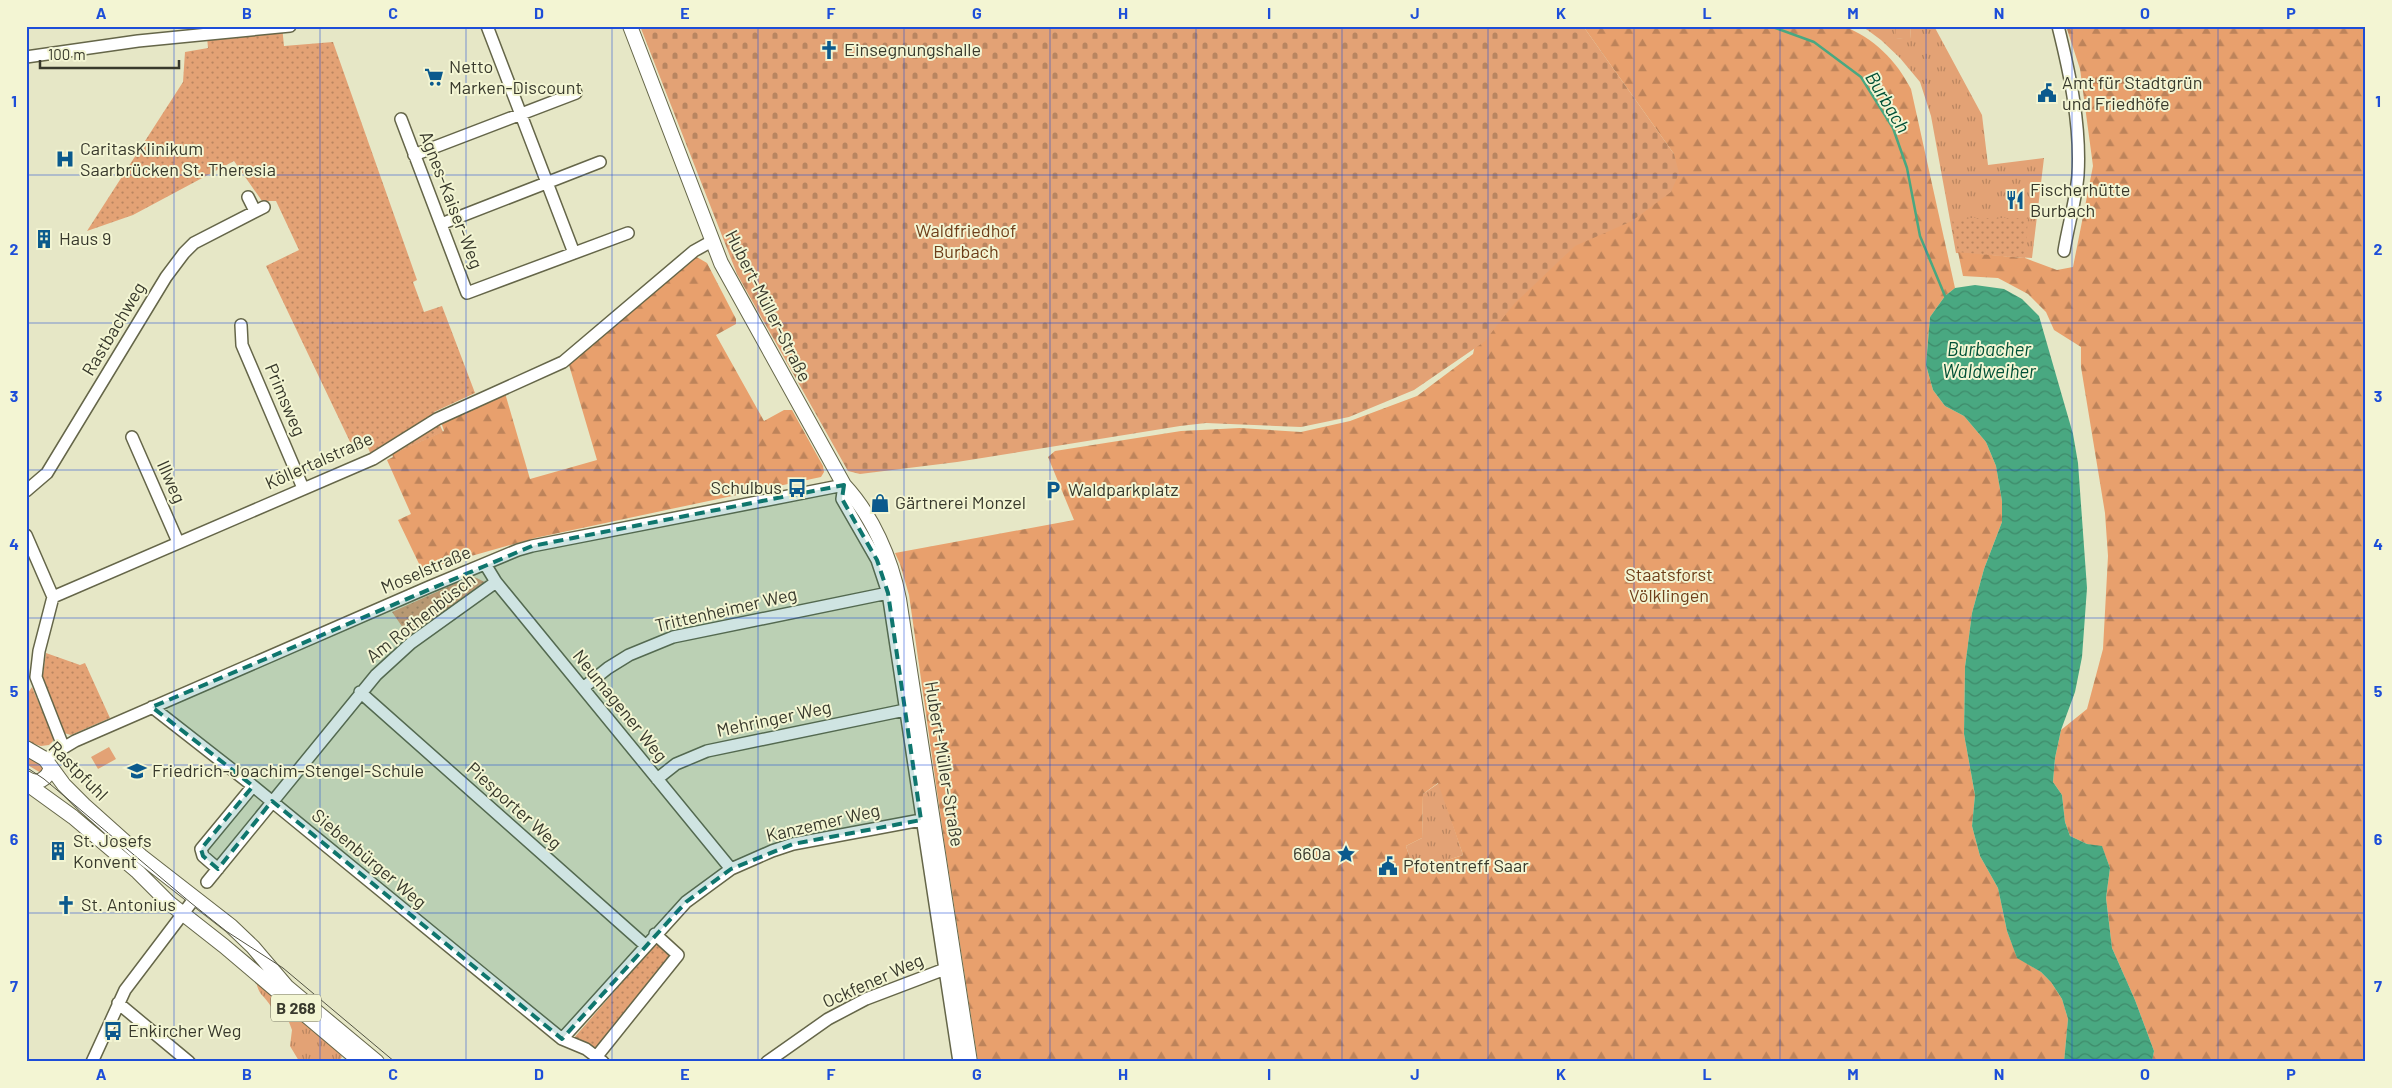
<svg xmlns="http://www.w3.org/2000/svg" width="2392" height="1088" font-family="Barlow,sans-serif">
<defs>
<pattern id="grass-tufts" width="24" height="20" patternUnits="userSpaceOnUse" patternTransform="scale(1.25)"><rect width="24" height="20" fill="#e3a275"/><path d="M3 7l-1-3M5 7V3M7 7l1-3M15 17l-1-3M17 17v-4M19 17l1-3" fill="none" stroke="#b98560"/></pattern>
<pattern id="forest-firs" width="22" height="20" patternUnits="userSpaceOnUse" patternTransform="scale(1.25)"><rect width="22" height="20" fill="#e8a06d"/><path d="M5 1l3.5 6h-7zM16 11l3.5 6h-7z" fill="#bd835a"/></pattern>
<pattern id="cemetery-stones" width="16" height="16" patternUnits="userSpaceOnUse" patternTransform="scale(1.25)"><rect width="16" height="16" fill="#e3a275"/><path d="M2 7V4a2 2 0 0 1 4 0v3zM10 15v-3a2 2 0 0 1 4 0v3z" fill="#b98560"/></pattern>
<pattern id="park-dots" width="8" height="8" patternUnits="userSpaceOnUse" patternTransform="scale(1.25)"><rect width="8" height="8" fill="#e3a275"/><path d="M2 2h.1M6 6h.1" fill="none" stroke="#b98560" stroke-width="1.8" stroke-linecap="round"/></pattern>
<pattern id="water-waves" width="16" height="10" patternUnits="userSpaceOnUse" patternTransform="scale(1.25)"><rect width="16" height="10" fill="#49a881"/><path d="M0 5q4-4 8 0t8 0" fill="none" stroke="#3e8a6a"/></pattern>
</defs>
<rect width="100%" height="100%" fill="#e6e7c6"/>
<path fill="url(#grass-tufts)" d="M1862,26H1896V38L1910,39L1911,26H1934L1982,115L1988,165L2044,158L2032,258L1956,253L1931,116L1920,82L1900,58L1881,40Z
M26,752L38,758L44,768L41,773L26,764Z
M1439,783L1463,855L1414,871L1406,846L1422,838L1423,794Z
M256,981L338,1051L342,1057L338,1062L299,1061L290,1046L292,1030L289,1022C275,1021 276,1015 270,1005C263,994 259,996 256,981Z"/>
<path fill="url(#forest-firs)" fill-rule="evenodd" d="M1583,26H1843C1874,38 1896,60 1911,89L1955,288L1945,296L1930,317L1926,365L1933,390L1945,406L1964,416L1986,442L1996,466L2002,501V522L1984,569L1972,613L1965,667L1964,734L1975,795L1972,826L1980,856L1998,888L2007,931L2017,957L2041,972L2051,982L2062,999L2068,1019L2064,1062H978L944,840L909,595L900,564L895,553L1074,520L1048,457L1055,451L1181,431L1240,428L1301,432L1350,421L1417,396L1473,354L1475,345L1491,315L1674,154ZM1438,783L1463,855L1414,871L1406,846L1422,838L1423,794Z
M2066,26H2366V1062H2152L2154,1051L2135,1000L2112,948L2106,898L2110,868L2102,847L2087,844L2070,836L2065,822L2062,795L2053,782L2055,758L2061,730L2087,709L2103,649L2108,556L2105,513L2081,367V347L2054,330L2046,312L2028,294L1998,278L1963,276L1958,252L2025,258L2057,270L2073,267L2093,166L2080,69Z
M695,256L707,263L736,319V324L716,335L764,421L784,410H792L823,466L824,472L821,477L535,538L422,570L398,520L411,514L387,460L393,457L392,454L444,431L441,422L505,393L530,479L597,460L569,365Z"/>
<path fill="url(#cemetery-stones)" d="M640,26H1583L1674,154L1679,173L1671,192L1632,221L1575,246L1514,304L1484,342L1414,390L1349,417L1301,427L1206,423L1180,426L957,462L860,474L848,471L737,274Z"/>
<path fill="url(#park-dots)" d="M206,26H282L284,46L333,42L417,280L413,282L424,312L442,306L475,393L434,412L443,432L374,462L366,443L353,448L266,266L299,250L276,201H262L234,161L133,215L87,231L183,82L185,52L208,48Z
M1970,218H2028L2025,258L1958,252L1952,220Z
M472,576L487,583L410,638L392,612Z
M46,653L80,665L85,663L110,718L71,735L64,733L42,682Z
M32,687L53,736V741L49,745L41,746L26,742V696Z
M660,939L678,955L601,1051L573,1039Z"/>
<path fill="#e3a275" d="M1896,26H1911L1910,40L1896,38Z
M109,747L116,759L98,769L91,757Z"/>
<path fill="url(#water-waves)" d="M1975,285L2004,289L2022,299L2039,316L2073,434L2078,463L2087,588L2082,657L2075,692L2061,730L2055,758L2053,782L2062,795L2065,822L2070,836L2087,844L2102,846L2110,868L2106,898L2112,948L2135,1000L2154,1051L2152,1062H2064L2068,1019L2062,999L2051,982L2041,972L2017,958L2007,931L1998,888L1980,856L1972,826L1975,795L1964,734L1965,667L1972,613L1984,569L2002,522V501L1996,466L1986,442L1964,416L1945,406L1933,390L1926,365L1930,317L1945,296L1955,288Z"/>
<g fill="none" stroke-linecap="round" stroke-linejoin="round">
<path stroke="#49a881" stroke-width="2.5" d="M1770,26L1814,42L1861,77L1893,128L1907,168L1920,236L1945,296"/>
<g stroke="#656649" stroke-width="14">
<path id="minor" d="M487,26L574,253
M2058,26C2070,74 2081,126 2078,175C2076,200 2068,226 2064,251
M26,57L138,41L290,26
M401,119L467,293L628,233
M414,155L576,93
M248,197L255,211
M441,224L600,162
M241,325L242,345L303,488
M132,437L178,542
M26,491L47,473L166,277L184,253L194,243L264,207
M26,535L53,597
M485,564L496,582L731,869
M583,688L608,668L629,655L673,637L888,593
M360,692L645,945
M152,707L253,786L562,1039L586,1049L603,1062
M63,746L36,677L39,651L53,597L373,459L437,419L563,362L694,251L712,241
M45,759L75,741L429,587L518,550L532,546L844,485L842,499L877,560L888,593L959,1062
M657,779L676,764L707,751L905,710
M218,869L203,856L201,849L253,786
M207,882L376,675L411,643L496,582
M118,1003L189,1062
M562,1039L686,902L731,869L772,851L793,844L921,820
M597,1056L678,955L655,934
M92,1062L125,990L194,899
M767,1062L828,1019L866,999L945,969"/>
</g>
<g stroke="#656649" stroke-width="16">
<path id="major" d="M630,26L721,263L844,485C872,515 891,558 899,599L970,1062
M26,748L45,759L64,785L84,805L141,856L231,926L253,947L287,987L377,1062
M26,778C37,786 48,779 51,767
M26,783L73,817L138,872L168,902L224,946L361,1062"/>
</g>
<use href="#minor" stroke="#fff" stroke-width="11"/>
<use href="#major" stroke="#fff" stroke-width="14"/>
<path stroke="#525343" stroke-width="1" d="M26,767L44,779L191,903L226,931L283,968L395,1062"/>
</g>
<path fill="#0f766e" fill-opacity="0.2" stroke="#0f766e" stroke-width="4" stroke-dasharray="10 6" stroke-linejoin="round" d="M844,485L842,499L877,560L888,593L921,820L793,844L731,869L686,902L562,1039L272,801L218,869L203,856L201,849L253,786L152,707L532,546Z"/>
<path fill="none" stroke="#1d4ed8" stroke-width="1" stroke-opacity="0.55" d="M174,26V1062M320,26V1062M466,26V1062M612,26V1062M758,26V1062M904,26V1062M1050,26V1062M1196,26V1062M1342,26V1062M1488,26V1062M1634,26V1062M1780,26V1062M1926,26V1062M2072,26V1062M2218,26V1062M26,175H2366M26,323H2366M26,470H2366M26,618H2366M26,765H2366M26,913H2366"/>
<defs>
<g id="church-bare" transform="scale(1.5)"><path d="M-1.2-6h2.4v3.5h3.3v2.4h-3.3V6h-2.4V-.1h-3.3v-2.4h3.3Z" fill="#0b5a8d" stroke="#f3f5d3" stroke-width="2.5" paint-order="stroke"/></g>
<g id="supermarket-bare" transform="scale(1.5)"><path d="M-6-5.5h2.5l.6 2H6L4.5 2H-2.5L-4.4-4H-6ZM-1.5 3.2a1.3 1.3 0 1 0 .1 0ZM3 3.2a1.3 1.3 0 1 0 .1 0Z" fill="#0b5a8d" stroke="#f3f5d3" stroke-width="2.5" paint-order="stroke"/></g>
<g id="civic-bare" transform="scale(1.5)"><path d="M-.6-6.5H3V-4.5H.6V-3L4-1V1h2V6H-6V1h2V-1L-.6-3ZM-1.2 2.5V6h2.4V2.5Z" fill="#0b5a8d" stroke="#f3f5d3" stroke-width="2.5" paint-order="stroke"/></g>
<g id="hospital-bare" transform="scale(1.5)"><path d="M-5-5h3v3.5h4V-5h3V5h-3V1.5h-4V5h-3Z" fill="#0b5a8d" stroke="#f3f5d3" stroke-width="2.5" paint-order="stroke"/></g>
<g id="restaurant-bare" transform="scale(1.5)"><path d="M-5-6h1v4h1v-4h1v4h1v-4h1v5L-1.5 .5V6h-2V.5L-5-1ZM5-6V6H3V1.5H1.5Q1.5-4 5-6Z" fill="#0b5a8d" stroke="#f3f5d3" stroke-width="2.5" paint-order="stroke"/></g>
<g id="building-bare" transform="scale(1.5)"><path d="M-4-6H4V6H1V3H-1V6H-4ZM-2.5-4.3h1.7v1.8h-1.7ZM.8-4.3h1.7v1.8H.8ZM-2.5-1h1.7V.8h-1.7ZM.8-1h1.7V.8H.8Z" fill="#0b5a8d" stroke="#f3f5d3" stroke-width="2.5" paint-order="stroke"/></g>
<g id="bus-bare" transform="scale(1.5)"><path d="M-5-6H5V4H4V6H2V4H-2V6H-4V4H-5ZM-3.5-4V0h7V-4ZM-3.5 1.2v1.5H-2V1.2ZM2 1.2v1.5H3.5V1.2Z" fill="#0b5a8d" stroke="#f3f5d3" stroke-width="2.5" paint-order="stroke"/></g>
<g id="parking-bare" transform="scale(1.5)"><path d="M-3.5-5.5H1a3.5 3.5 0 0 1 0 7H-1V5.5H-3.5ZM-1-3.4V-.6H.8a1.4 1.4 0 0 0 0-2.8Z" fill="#0b5a8d" stroke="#f3f5d3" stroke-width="2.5" paint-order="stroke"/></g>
<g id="shop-bare" transform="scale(1.5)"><path d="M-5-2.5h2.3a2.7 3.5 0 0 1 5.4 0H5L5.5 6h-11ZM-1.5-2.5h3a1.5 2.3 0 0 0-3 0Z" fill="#0b5a8d" stroke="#f3f5d3" stroke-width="2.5" paint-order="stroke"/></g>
<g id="school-bare" transform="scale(1.5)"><path d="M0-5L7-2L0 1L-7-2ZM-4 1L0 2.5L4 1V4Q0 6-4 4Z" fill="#0b5a8d" stroke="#f3f5d3" stroke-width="2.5" paint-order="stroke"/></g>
<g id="sight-bare" transform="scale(1.5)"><path d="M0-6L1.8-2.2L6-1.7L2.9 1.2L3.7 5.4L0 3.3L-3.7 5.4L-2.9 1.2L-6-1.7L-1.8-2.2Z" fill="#0b5a8d" stroke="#f3f5d3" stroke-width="2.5" paint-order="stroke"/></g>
</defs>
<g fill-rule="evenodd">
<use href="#church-bare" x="829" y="50"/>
<use href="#supermarket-bare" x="434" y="77"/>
<use href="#civic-bare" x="2047" y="93"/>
<use href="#hospital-bare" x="65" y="159"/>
<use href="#restaurant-bare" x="2015" y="200"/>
<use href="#building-bare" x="44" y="239"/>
<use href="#bus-bare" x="797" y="488"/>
<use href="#parking-bare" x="1053" y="490"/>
<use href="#shop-bare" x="880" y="503"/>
<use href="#school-bare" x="137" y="771"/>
<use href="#building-bare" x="58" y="851"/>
<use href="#sight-bare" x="1346" y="854"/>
<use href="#civic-bare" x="1388" y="866"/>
<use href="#church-bare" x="66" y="905"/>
<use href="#bus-bare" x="113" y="1031"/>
</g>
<g text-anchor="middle" stroke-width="4" stroke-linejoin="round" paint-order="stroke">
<rect fill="#f3f5d3" stroke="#70715e" stroke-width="1" x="271" y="994.5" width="50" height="27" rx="4"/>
<g font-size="16" font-weight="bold" fill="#38392c">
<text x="296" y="1014">B 268</text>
</g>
<g font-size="18" fill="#38392c" stroke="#f3f5d3" text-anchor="start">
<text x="844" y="56">Einsegnungshalle</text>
<text x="449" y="73">Netto<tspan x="449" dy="21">Marken-Discount</tspan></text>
<text x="2062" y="89">Amt für Stadtgrün<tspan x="2062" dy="21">und Friedhöfe</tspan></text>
<text x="80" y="155">CaritasKlinikum<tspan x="80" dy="21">Saarbrücken St. Theresia</tspan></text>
<text x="2030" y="196">Fischerhütte<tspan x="2030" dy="21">Burbach</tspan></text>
<text x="59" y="245">Haus 9</text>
<text x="782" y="494" text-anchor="end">Schulbus</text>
<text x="1068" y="496">Waldparkplatz</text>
<text x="895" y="509">Gärtnerei Monzel</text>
<text x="152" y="777">Friedrich-Joachim-Stengel-Schule</text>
<text x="73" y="847">St. Josefs<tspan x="73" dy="21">Konvent</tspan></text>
<text x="1331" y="860" text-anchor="end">660a</text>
<text x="1403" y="872">Pfotentreff Saar</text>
<text x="81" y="911">St. Antonius</text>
<text x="128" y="1037">Enkircher Weg</text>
</g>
<g font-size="18" fill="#38392c" stroke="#f3f5d3">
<text transform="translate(451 200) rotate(69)" y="6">Agnes-Kaiser-Weg</text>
<text transform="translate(768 306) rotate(63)" y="6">Hubert-Müller-Straße</text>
<text transform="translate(114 329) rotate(-59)" y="6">Rastbachweg</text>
<text transform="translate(285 400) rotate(67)" y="6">Primsweg</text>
<text transform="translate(319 461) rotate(-24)" y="6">Köllertalstraße</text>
<text transform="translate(171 482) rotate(66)" y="6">Illweg</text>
<text transform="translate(426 570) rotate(-23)" y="6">Moselstraße</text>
<text transform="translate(726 610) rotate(-13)" y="6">Trittenheimer Weg</text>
<text transform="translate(421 618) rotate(-38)" y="6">Am Rothenbüsch</text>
<text transform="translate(620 706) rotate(51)" y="6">Neumagener Weg</text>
<text transform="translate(774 719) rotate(-12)" y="6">Mehringer Weg</text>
<text transform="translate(944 764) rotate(81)" y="6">Hubert-Müller-Straße</text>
<text transform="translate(78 771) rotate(45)" y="6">Rastpfuhl</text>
<text transform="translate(514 806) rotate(42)" y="6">Piesporter Weg</text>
<text transform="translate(823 823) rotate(-13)" y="6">Kanzemer Weg</text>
<text transform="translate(369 859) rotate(40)" y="6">Siebenbürger Weg</text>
<text transform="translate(873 981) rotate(-24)" y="6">Ockfener Weg</text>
</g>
<g font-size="18" fill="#6d3e19" stroke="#f3f5d3">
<text x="966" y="237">Waldfriedhof<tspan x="966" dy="21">Burbach</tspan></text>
<text x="1669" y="581">Staatsforst<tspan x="1669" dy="21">Völklingen</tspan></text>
</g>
<g font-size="19" font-style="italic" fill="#005036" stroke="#f3f5d3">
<text transform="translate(1888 102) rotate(59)" y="7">Burbach</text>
<text x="1989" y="356">Burbacher<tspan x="1989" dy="22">Waldweiher</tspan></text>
</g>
</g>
<rect width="2392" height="1088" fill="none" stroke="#f3f5d3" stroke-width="55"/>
<path d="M40 60v8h139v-8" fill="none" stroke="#38392c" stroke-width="2.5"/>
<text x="48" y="60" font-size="15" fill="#38392c" stroke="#f3f5d3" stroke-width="4" paint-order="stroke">100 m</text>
<rect x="28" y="28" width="2336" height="1032" fill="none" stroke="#1d4ed8" stroke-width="2"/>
<g font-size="16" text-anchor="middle" font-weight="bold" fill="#1d4ed8">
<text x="101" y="19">A</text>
<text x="247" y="19">B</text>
<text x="393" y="19">C</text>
<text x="539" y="19">D</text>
<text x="685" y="19">E</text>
<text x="831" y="19">F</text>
<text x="977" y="19">G</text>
<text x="1123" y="19">H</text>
<text x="1269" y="19">I</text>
<text x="1415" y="19">J</text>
<text x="1561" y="19">K</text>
<text x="1707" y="19">L</text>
<text x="1853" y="19">M</text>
<text x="1999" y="19">N</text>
<text x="2145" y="19">O</text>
<text x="2291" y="19">P</text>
<text x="14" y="107">1</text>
<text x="2378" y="107">1</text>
<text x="14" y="255">2</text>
<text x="2378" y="255">2</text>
<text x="14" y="402">3</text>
<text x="2378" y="402">3</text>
<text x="14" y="550">4</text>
<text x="2378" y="550">4</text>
<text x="14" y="697">5</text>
<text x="2378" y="697">5</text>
<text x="14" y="845">6</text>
<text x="2378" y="845">6</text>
<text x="14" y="992">7</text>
<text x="2378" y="992">7</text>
<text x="101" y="1080">A</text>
<text x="247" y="1080">B</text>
<text x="393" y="1080">C</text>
<text x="539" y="1080">D</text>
<text x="685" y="1080">E</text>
<text x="831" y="1080">F</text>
<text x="977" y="1080">G</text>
<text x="1123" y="1080">H</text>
<text x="1269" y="1080">I</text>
<text x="1415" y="1080">J</text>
<text x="1561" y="1080">K</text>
<text x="1707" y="1080">L</text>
<text x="1853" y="1080">M</text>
<text x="1999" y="1080">N</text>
<text x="2145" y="1080">O</text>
<text x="2291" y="1080">P</text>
</g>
</svg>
